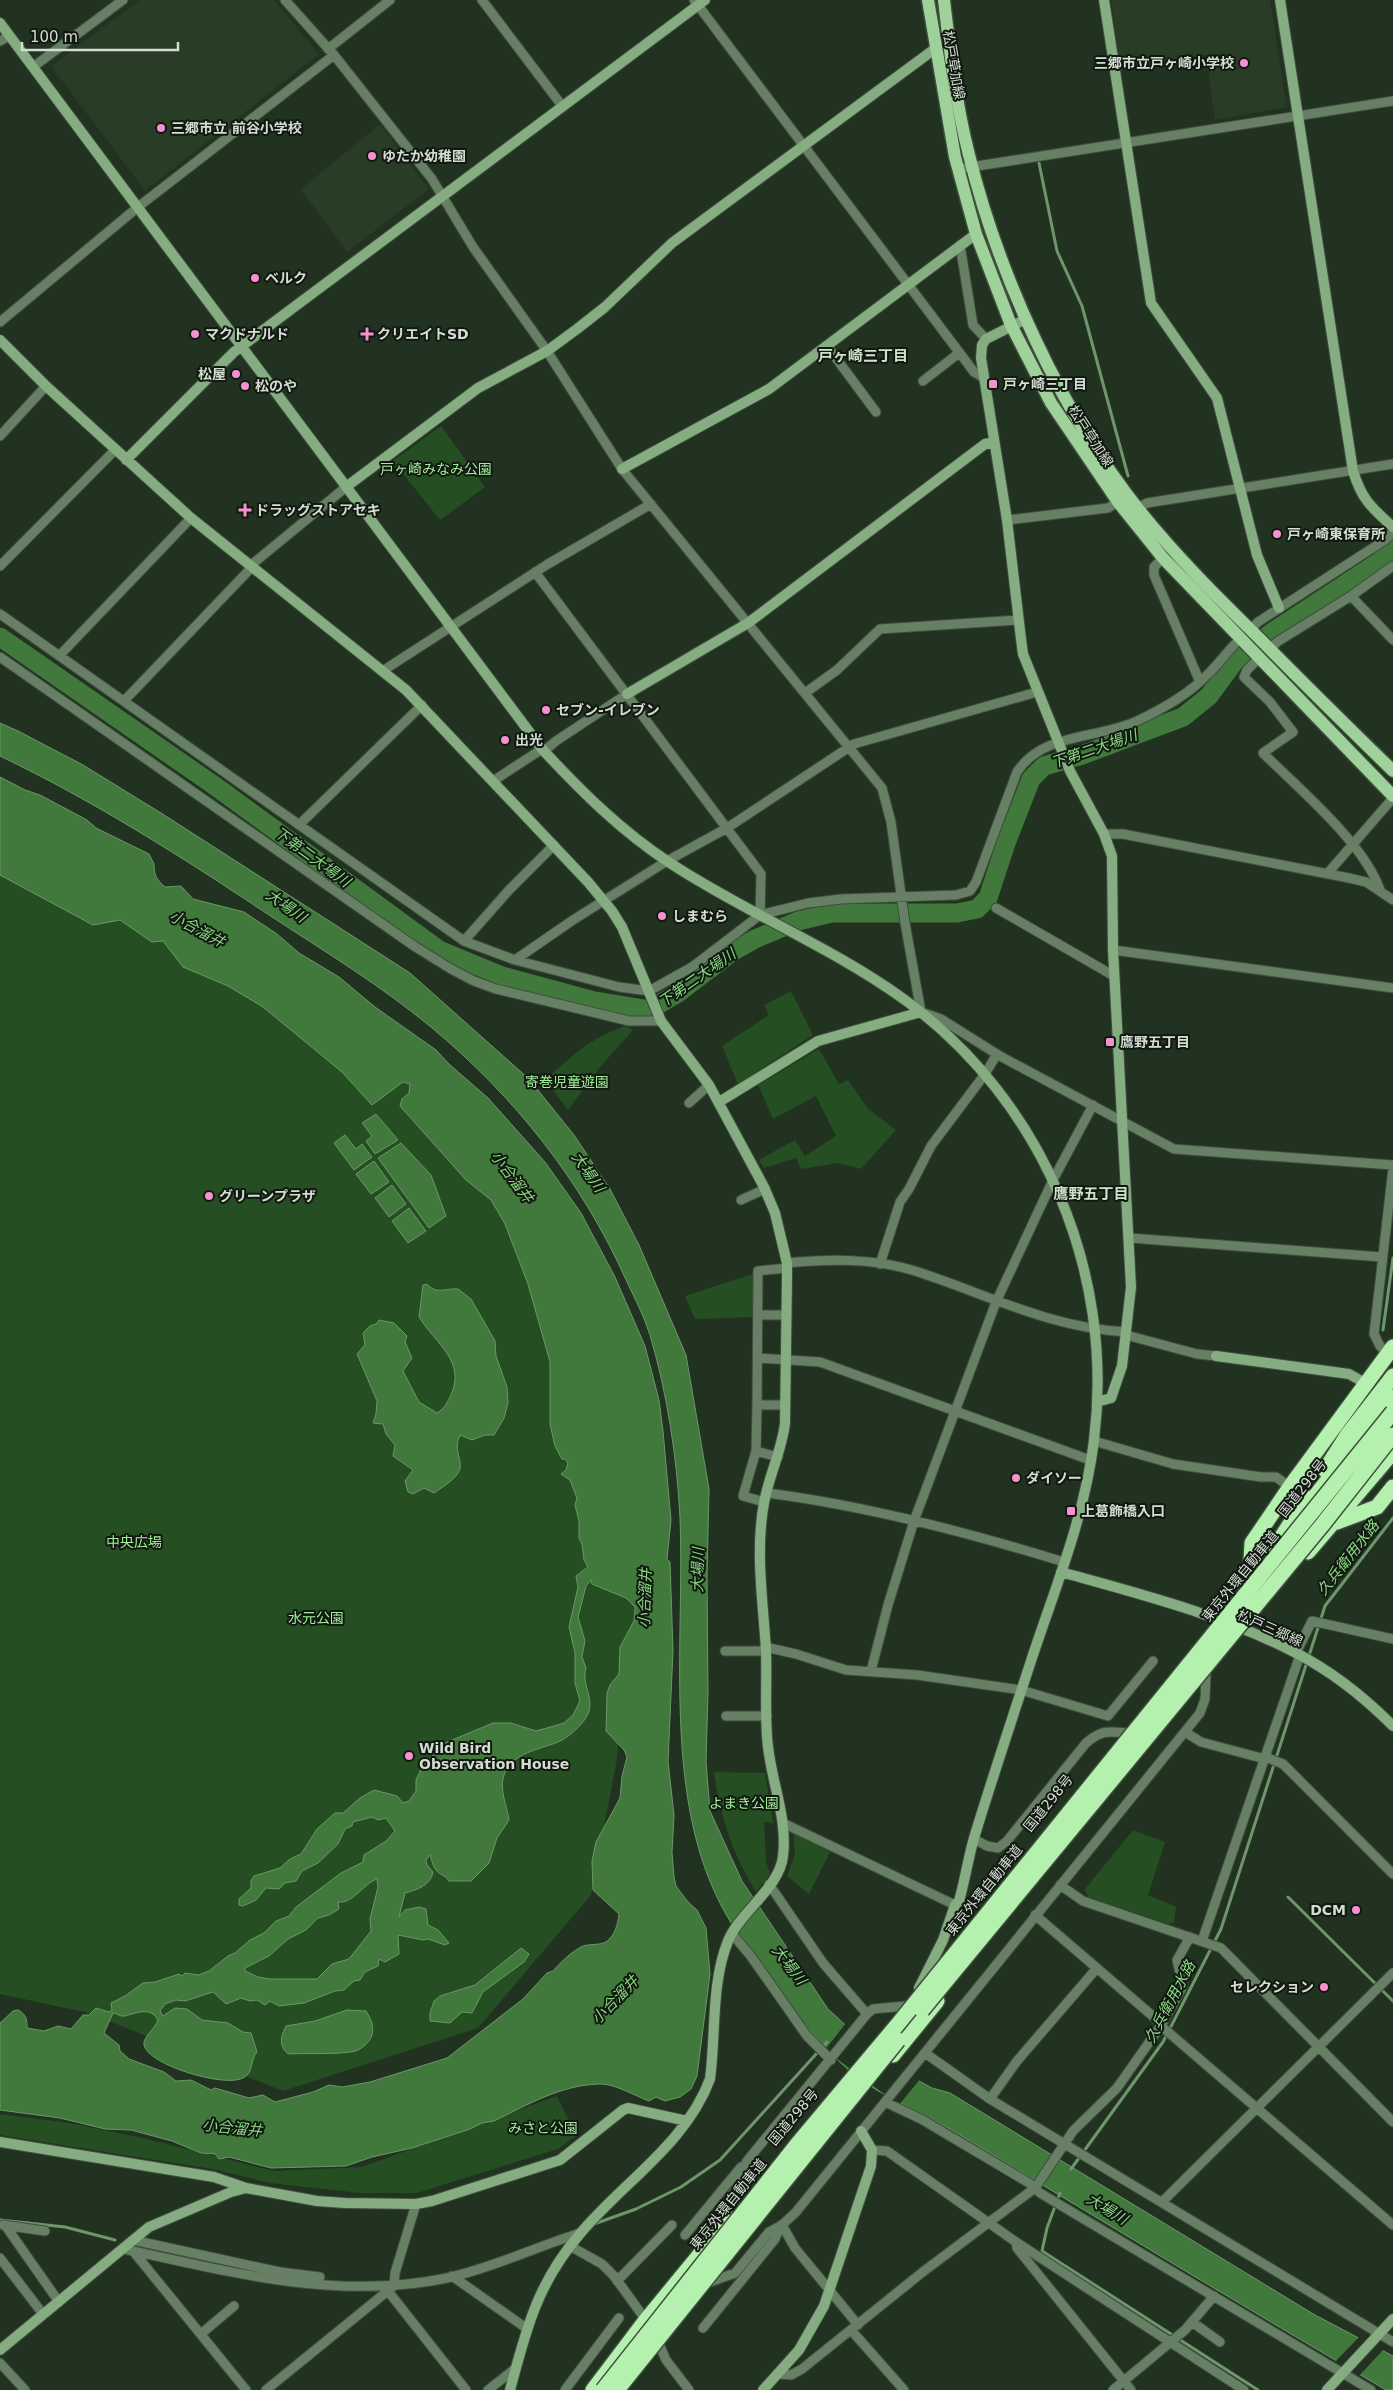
<svg xmlns="http://www.w3.org/2000/svg" width="1393" height="2390" font-family="'DejaVu Sans','Noto Sans JP',sans-serif">
<rect width="100%" height="100%" fill="#223221"/>
<path fill="#283c26" d="M140,0H274L319,54L145,191L51,66Z
M1111,0H1270L1287,107L1215,120L1206,55L1121,71Z
M380,124L429,189L347,252L301,189Z"/>
<path fill="#254e22" d="M441,426L485,487L440,520L393,461Z
M0,849L391,1058L510,1196L637,1600L616,1764L591,1895L478,2028L283,2091L89,2013L0,1994Z
M791,991L813,1035L738,1084L722,1046L769,1015L764,1005Z
M625,1026L633,1030L599,1068L568,1110L545,1080C573,1055 589,1039 625,1026Z
M819,1049L839,1084L848,1080L868,1109L896,1130L861,1169L838,1163L801,1169L796,1158L764,1168L759,1160L795,1140L805,1156L836,1136L816,1096L773,1119L758,1085Z
M756,1273L758,1308L753,1309V1317L695,1319L685,1296Z
M714,1772L765,1773L773,1823L764,1822L766,1861L770,1874L756,1892C732,1851 721,1820 714,1772Z
M1133,1830L1165,1842L1148,1895L1176,1907L1174,1922L1169,1924L1088,1897L1085,1889Z
M793,1832L830,1852L809,1894L787,1876L795,1854Z
M557,2096L576,2136L558,2149L417,2193H360L270,2183L212,2169L0,2135V2114L70,2123L143,2138L274,2171L362,2167Z"/>
<path fill="#41793d" stroke="#6d976a" fill-rule="evenodd" d="M0,723L18,731L83,765L161,813L410,973L529,1079L574,1135L610,1189L639,1245L686,1355L709,1489L707,1577L708,1693L706,1762L710,1811L742,1881L828,2009L888,2064L932,2088L950,2093L1315,2315L1393,2356V2390H1386C1253,2312 1120,2232 988,2152C965,2138 942,2124 918,2112C889,2097 863,2085 840,2062C801,2025 754,1962 727,1916C661,1803 685,1644 680,1518C677,1457 667,1393 650,1335C644,1316 635,1299 627,1282C582,1181 515,1097 431,1027C380,985 324,951 269,915C182,857 94,801 0,756Z
M0,777L25,790L40,795L87,820L96,828L149,854L154,864C154,875 156,879 165,887L181,886L193,899L244,912L277,934L299,953L339,977L375,1007L436,1050L449,1064L488,1098L545,1162L581,1213L615,1277L645,1346L659,1400L663,1431L671,1520L667,1559L670,1562L673,1651L668,1761L674,1815L672,1852L674,1877L676,1886L688,1902L697,1910L706,1928L710,1974L697,2076L691,2089L680,2097L665,2101L656,2097L649,2101C635,2096 614,2083 599,2084C561,2085 527,2105 494,2121L482,2123L470,2129L412,2148L372,2157L346,2166L271,2168L229,2157L219,2159L215,2154L201,2153L172,2141L131,2130L105,2129L60,2118L0,2110V2023L13,2011L18,2010C27,2015 27,2020 27,2028L44,2031L58,2026L71,2029L83,2015H89L96,2008L109,2012L112,2010L111,2003L125,1996L143,1983L155,1982L179,1974L182,1976L185,1973L199,1975L209,1971L228,1956L235,1953L250,1940L264,1933L276,1921L289,1916L296,1907L341,1873L363,1862L364,1855L386,1841L395,1831L386,1818L378,1820L372,1817L353,1822L352,1826L345,1829L338,1844L318,1863L302,1871L296,1881L285,1883L279,1889L266,1888L256,1900L243,1906L239,1905V1899L251,1888V1881L254,1876L280,1868L290,1859L301,1854L317,1829L335,1813H343L360,1798L374,1790L397,1796L403,1803L409,1801L416,1791V1780L422,1767L445,1743L493,1723H511L536,1731L554,1726L564,1723L573,1715L580,1701L575,1683V1653L569,1627L578,1587L576,1576L588,1567L584,1560L582,1544L579,1538V1521L575,1505L577,1498L570,1480L561,1474L566,1470L568,1463L565,1459H562L555,1446L550,1424V1362L528,1284L505,1224L491,1200L466,1180L400,1106L402,1099L409,1093L410,1084L403,1082L372,1105L342,1072L263,1007L228,986L183,967L163,941L152,942L120,920L93,925L0,875ZM591,1580L592,1584L626,1598L635,1607V1611L634,1621L620,1647L619,1674L610,1685L607,1693L606,1731L624,1750L627,1757L622,1776L620,1798L596,1842L592,1861L593,1890L619,1914C618,1925 613,1943 599,1944C592,1945 585,1944 579,1948C569,1954 560,1963 553,1971L547,1973L523,1999L447,2058L370,2082L342,2087L329,2085L313,2092L275,2102L263,2095L249,2098L215,2088L211,2090L191,2080L176,2081L164,2072L129,2059L120,2051L119,2045L104,2033L113,2013C118,2014 121,2017 125,2016C137,2013 150,2006 158,2020C155,2029 142,2038 144,2045C148,2065 225,2088 243,2078C254,2073 250,2059 257,2052L251,2033L243,2032L228,2023L202,2020L187,2009L175,2008L163,2016L160,2011L165,2004L176,2000L185,2001L213,1992L226,2004L241,1998L250,2001L257,2000L265,2005L270,2001L279,2006L304,2003L335,1991L344,1990L354,1981L360,1980L365,1972L378,1966L379,1959L385,1962L399,1954L398,1935L423,1940L428,1939L445,1945L449,1943L438,1930L428,1925L426,1909L419,1907L405,1910L399,1917L405,1893C417,1890 431,1885 433,1872L427,1865L426,1860L430,1855C432,1860 432,1865 436,1870C440,1875 445,1875 449,1881H471L489,1863L497,1838L509,1820C507,1806 499,1789 504,1775C511,1753 541,1749 558,1742C568,1738 582,1725 587,1716C596,1699 581,1686 586,1668L582,1657L585,1641L578,1617L586,1586ZM377,1879L378,1887L370,1919L371,1931L349,1959L332,1964L317,1979H270L258,1977L245,1971V1968L269,1956L288,1939L306,1930L318,1918L329,1915L339,1909L338,1902C353,1904 363,1884 377,1879Z
M376,1114L398,1140L375,1154L366,1141L372,1136L362,1123Z
M345,1135L356,1149L362,1144L372,1157L354,1170L334,1143Z
M401,1143L431,1175L446,1216L429,1228L378,1158Z
M374,1161L389,1182L371,1194L356,1174Z
M392,1185L406,1204L389,1217L375,1198Z
M409,1208L426,1231L408,1243L392,1221Z
M427,1284C437,1295 444,1288 458,1289L471,1299L495,1341L496,1356L507,1387L508,1403L504,1418L494,1435H485L472,1440L460,1435C453,1449 462,1459 460,1469C457,1479 442,1487 434,1493L424,1488L413,1494L408,1492L405,1481L413,1470L393,1456L395,1445L386,1434L383,1424L373,1423L376,1414L377,1401L357,1354L365,1345L363,1333L370,1326L376,1324L379,1320L394,1323L407,1336L405,1342L412,1358L403,1371L419,1402L437,1413C445,1408 447,1403 451,1395C466,1361 436,1344 419,1317L423,1285Z
M521,1948L529,1954L524,1962L483,1992L472,2013L462,2012L450,2023L430,2021V2013L434,2001L440,1996L475,1985Z
M347,2010L366,2011C376,2026 376,2040 358,2050C349,2055 301,2053 288,2054C278,2045 281,2036 286,2026L315,2021Z"/>
<path fill="#223221" d="M846,2023L890,2062L921,2078L899,2105L825,2050Z
M1360,2336L1385,2348L1358,2377L1334,2363Z"/>
<g fill="none" stroke-linecap="round" stroke-linejoin="round">
<path stroke="#6d976a" stroke-width="3" d="M1039,163L1057,251L1082,306L1128,476
M1383,1330L1393,1258
M1288,1897L1393,2001
M1071,2169L1163,2042L1221,1929L1325,1606L1393,1518
M1060,2193L1047,2228L1042,2251L1258,2390
M0,2220L65,2227L115,2240
M594,2224L636,2209L681,2187L720,2160L827,2042
M139,2246L205,2260"/>
<path stroke="#41793d" stroke-width="19" d="M0,637L215,786L439,950L502,976L594,1001L649,1010L678,993L732,952L755,939L798,921L832,913H957L977,909L988,898L1006,843L1031,779L1044,766L1082,755L1183,717L1209,696L1234,662L1271,633L1379,562L1393,548"/>
<g stroke="#3e4d3d" stroke-width="11">
<path id="street" d="M285,0L334,55L432,179L473,247L547,351L622,469L882,788L891,822L905,923L921,1012L941,1019L1000,1056L1174,1149L1393,1165
M482,0L563,107
M694,0L974,372L984,378
M0,41L9,36
M328,49L390,0
M33,67L123,0
M958,169L1393,101
M960,245L973,325L986,339
M0,322L138,207L334,55
M827,346L876,412
M923,381L959,353
M0,436L46,386
M1138,508L1147,503L1393,464
M1007,520L1108,508L1118,502
M1163,558L1154,567V575L1200,682
M0,566L115,450
M250,566L346,487
M535,572L761,874L760,915
M1351,596L1393,640
M0,614L464,941L515,960L619,987L649,991L692,967L760,915L808,903L841,899L956,895L970,891L976,882L1017,772C1043,732 1099,739 1137,721C1162,709 1188,695 1207,675C1219,664 1228,650 1240,639
M1250,630L1258,622L1385,540L1393,532
M1270,649L1277,642L1351,596L1393,566
M60,655L191,518
M0,657L414,946L451,969L474,981L496,989L629,1021H661
M1259,658L1247,670L1244,677L1270,702L1293,732L1263,753C1299,789 1364,843 1380,890
M384,670L548,564L651,504
M805,693L837,670L880,629L1018,620
M124,701L252,567
M544,751L556,741L627,694
M493,781L542,749
M299,825L422,705
M1104,834H1123L1349,878L1366,882L1393,900
M1327,874L1393,798
M996,908L1114,976
M464,941L510,889L554,845
M1113,950L1393,988
M515,960L573,920L667,861L727,828L854,744L1037,692
M689,1103L709,1085
M741,1200L765,1189
M1130,1238L1382,1257
M787,1263C829,1259 874,1258 915,1271C987,1294 1049,1328 1127,1332
M880,1264L900,1202L909,1189L931,1146L985,1074L997,1054
M759,1315H787
M1126,1335L1197,1354L1216,1356
M1388,1353L1380,1346L1374,1334L1393,1168
M758,1358L820,1362L1090,1460
M757,1405L756,1451L743,1496L764,1502
M785,1405H757L758,1271L787,1268
M1094,1441L1173,1464L1261,1477H1276L1290,1487
M756,1451L778,1457
M767,1493C868,1506 967,1532 1064,1562
M765,1647L796,1654L846,1670L917,1675L1021,1690L1108,1716L1153,1661
M725,1651H766
M1296,1653L1312,1621L1393,1639
M871,1671L888,1605L914,1521L996,1302L1053,1180L1093,1105
M726,1716H767
M1185,1732L1201,1742L1265,1759
M1265,1757L1283,1764L1393,1874
M783,1823L955,1905
M974,1839L987,1846L998,1848L1007,1841L1086,1743C1102,1730 1107,1731 1127,1733
M769,1884L823,1963L867,2014
M1060,1885L1083,1901L1221,1948L1393,2122
M1035,1915L1162,2024
M732,1934L750,1955L807,2036L831,2060
M1202,1941L1300,1655
M1161,2026L1393,2225
M925,2053L990,2099L1393,2342
M990,2099L1017,2061L1097,1968
M885,2102L921,2119L1029,2183L1040,2193L1371,2390
M872,2150L887,2151L1016,2242L1017,2248L1131,2390
M1162,2202L1393,1973
M721,2223L747,2161L867,2014L873,2009L905,2006
M3,2225L45,2231
M5,2225L59,2302
M782,2225L795,2248L858,2325
M685,2235L741,2167
M133,2240L280,2272L320,2277
M1016,2242L1244,2390
M570,2246L602,2264L614,2276L648,2323
M124,2249C230,2272 338,2301 447,2278C492,2268 536,2247 580,2233
M133,2251L246,2390
M0,2258L43,2314
M452,2276L526,2328
M617,2281L672,2225
M710,2282L735,2273L769,2232L782,2225L796,2212L1200,1713L1205,1699L1206,1674
M394,2285L395,2273L416,2204
M388,2291L466,2390
M1192,2322L1220,2342
M703,2328L775,2239L781,2225
M851,2330L904,2390
M202,2333L234,2306
M656,2337L666,2360L689,2390
M0,2363L25,2390
M779,2374L791,2375L802,2369L924,2271L1035,2188L1073,2131L1117,2088L1162,2024L1183,1986L1177,1960L1190,1937
M266,2390L395,2285
M488,2390L516,2368
M565,2390L619,2318
M1113,2390L1185,2330L1214,2296"/>
</g>
<g stroke="#3e4d3d" stroke-width="12">
<path id="secondary" d="M1104,0L1151,303L1217,398L1257,555L1279,608
M1280,0L1353,471C1362,500 1371,507 1393,527
M0,23L542,749C581,791 621,831 670,863C746,913 832,947 905,1000C1043,1101 1115,1272 1094,1440C1085,1516 1055,1588 1031,1661C1012,1719 992,1779 974,1838C968,1859 965,1880 959,1901L955,1905L943,1940L919,1988
M1026,319L986,339L982,345L981,358L1007,520L1021,639L1023,654L1070,771L1104,834L1112,856L1113,950L1131,1287L1122,1366L1111,1398L1097,1402
M0,340L46,386L191,518L406,690L588,882L612,911L622,927L661,1021L709,1085L764,1187L775,1213L787,1263V1277L785,1423C782,1450 769,1475 764,1503C755,1551 763,1601 766,1650C767,1679 765,1708 767,1736C769,1777 788,1815 783,1856C780,1887 740,1912 728,1941C711,1983 716,2034 710,2079C686,2144 622,2183 579,2235C537,2284 526,2330 510,2390
M126,460L234,352L705,0
M622,469L769,389L976,234
M346,487L478,388L547,351L577,329L605,307L672,243L936,48
M627,694L748,623L985,444L994,442
M719,1102L818,1041L921,1012
M1216,1356L1349,1374L1365,1383
M1061,1572C1140,1594 1223,1615 1296,1653C1331,1671 1365,1698 1393,1726
M0,2142L214,2177L246,2188
M0,2350L149,2227L231,2192L246,2188L317,2201L345,2203L416,2204L432,2201L560,2160L623,2110L628,2108L687,2121
M763,2390L799,2350L824,2306L871,2166L872,2150L861,2131
M1327,2390L1393,2319"/>
</g>
<g stroke="#3e4d3d" stroke-width="15">
<path id="primary" d="M928,0L955,157L976,234L1011,325L1051,403L1118,502L1163,558L1393,796
M944,0C950,52 956,104 969,155C999,276 1061,412 1139,510C1176,556 1217,597 1259,638C1303,683 1348,727 1393,771"/>
</g>
<g stroke="#3e4d3d" stroke-width="18">
<path id="highway" d="M1325,1470L1348,1434L1393,1376
M1306,1508L1393,1397
M1337,1522L1377,1507L1393,1487
M1275,1547L1307,1498
M1308,1552L1393,1452
M1250,1580L1252,1543L1292,1484L1393,1347
M893,2055L937,2001
M593,2390L646,2320L729,2219"/>
</g>
<use href="#street" stroke="#677f64" stroke-width="9"/>
<use href="#secondary" stroke="#86ad82" stroke-width="10"/>
<use href="#primary" stroke="#9fd19a" stroke-width="12"/>
<use href="#highway" stroke="#b5f1ae" stroke-width="15"/>
<g stroke="#3e4d3d" stroke-width="18" stroke-linecap="butt">
<path id="highway-bridge" d="M922,2010L1323,1524L1393,1435
M603,2390L799,2142L898,2024L1393,1412
M617,2390L898,2040"/>
</g>
<use href="#highway-bridge" stroke="#b5f1ae" stroke-width="15"/>
</g>
<g fill="#f690cf" stroke="#111810" stroke-width="2">
<circle cx="1244" cy="63" r="5"/>
<circle cx="161" cy="128" r="5"/>
<circle cx="372" cy="156" r="5"/>
<circle cx="255" cy="278" r="5"/>
<circle cx="195" cy="334" r="5"/>
<path d="M364.5 326.5h5v5h5v5h-5v5h-5v-5h-5v-5h5z"/>
<circle cx="236" cy="374" r="5"/>
<rect x="988" y="379" width="10" height="10" rx="2.5"/>
<circle cx="245" cy="386" r="5"/>
<path d="M242.5 502.5h5v5h5v5h-5v5h-5v-5h-5v-5h5z"/>
<circle cx="1277" cy="534" r="5"/>
<circle cx="546" cy="710" r="5"/>
<circle cx="505" cy="740" r="5"/>
<circle cx="662" cy="916" r="5"/>
<rect x="1105" y="1037" width="10" height="10" rx="2.5"/>
<circle cx="209" cy="1196" r="5"/>
<circle cx="1016" cy="1478" r="5"/>
<rect x="1066" y="1506" width="10" height="10" rx="2.5"/>
<circle cx="409" cy="1756" r="5"/>
<circle cx="1356" cy="1910" r="5"/>
<circle cx="1324" cy="1987" r="5"/>
</g>
<g text-anchor="middle" stroke-width="4" stroke-linejoin="round" paint-order="stroke">
<g font-size="14" font-weight="bold" fill="#d3ddd2" stroke="#111810" text-anchor="start">
<text x="1234" y="68" text-anchor="end">三郷市立戸ヶ崎小学校</text>
<text x="171" y="133">三郷市立 前谷小学校</text>
<text x="382" y="161">ゆたか幼稚園</text>
<text x="265" y="283">ベルク</text>
<text x="205" y="339">マクドナルド</text>
<text x="377" y="339">クリエイトSD</text>
<text x="226" y="379" text-anchor="end">松屋</text>
<text x="1003" y="389">戸ヶ崎三丁目</text>
<text x="255" y="391">松のや</text>
<text x="255" y="515">ドラッグストアセキ</text>
<text x="1287" y="539">戸ヶ崎東保育所</text>
<text x="556" y="715">セブン-イレブン</text>
<text x="515" y="745">出光</text>
<text x="672" y="921">しまむら</text>
<text x="1120" y="1047">鷹野五丁目</text>
<text x="219" y="1201">グリーンプラザ</text>
<text x="1026" y="1483">ダイソー</text>
<text x="1081" y="1516">上葛飾橋入口</text>
<text x="419" y="1753">Wild Bird<tspan x="419" dy="16">Observation House</tspan></text>
<text x="1346" y="1915" text-anchor="end">DCM</text>
<text x="1314" y="1992" text-anchor="end">セレクション</text>
</g>
<g font-size="14" fill="#d3ddd2" stroke="#111810">
<text transform="translate(954 65) rotate(80)" y="5">松戸草加線</text>
<text transform="translate(1091 436) rotate(57)" y="5">松戸草加線</text>
<text transform="translate(1302 1488) rotate(-52)" y="5">国道298号</text>
<text transform="translate(1240 1576) rotate(-51)" y="5">東京外環自動車道</text>
<text transform="translate(1270 1628) rotate(24)" y="5">松戸三郷線</text>
<text transform="translate(1048 1803) rotate(-51)" y="5">国道298号</text>
<text transform="translate(984 1890) rotate(-51)" y="5">東京外環自動車道</text>
<text transform="translate(793 2117) rotate(-50)" y="5">国道298号</text>
<text transform="translate(728 2204) rotate(-51)" y="5">東京外環自動車道</text>
</g>
<g font-size="14" fill="#a0ee99" stroke="#111810">
<text x="436" y="474">戸ヶ崎みなみ公園</text>
<text x="567" y="1087">寄巻児童遊園</text>
<text x="134" y="1547">中央広場</text>
<text x="316" y="1623">水元公園</text>
<text x="744" y="1808">よまき公園</text>
<text x="543" y="2133">みさと公園</text>
</g>
<g font-size="15" font-weight="bold" fill="#cde1cb" stroke="#111810">
<text x="863" y="361">戸ヶ崎三丁目</text>
<text x="1091" y="1199">鷹野五丁目</text>
</g>
<g font-size="15" font-style="italic" fill="#8ad883" stroke="#111810">
<text transform="translate(1094 749) rotate(-19)" y="5">下第二大場川</text>
<text transform="translate(312 857) rotate(36)" y="5">下第二大場川</text>
<text transform="translate(286 906) rotate(35)" y="5">大場川</text>
<text transform="translate(197 929) rotate(28)" y="5">小合溜井</text>
<text transform="translate(697 978) rotate(-35)" y="5">下第二大場川</text>
<text transform="translate(588 1172) rotate(55)" y="5">大場川</text>
<text transform="translate(512 1177) rotate(53)" y="5">小合溜井</text>
<text transform="translate(1348 1558) rotate(-52)" y="5">久兵衛用水路</text>
<text transform="translate(698 1570) rotate(-89)" y="5">大場川</text>
<text transform="translate(645 1598) rotate(-88)" y="5">小合溜井</text>
<text transform="translate(789 1965) rotate(52)" y="5">大場川</text>
<text transform="translate(615 2000) rotate(-46)" y="5">小合溜井</text>
<text transform="translate(1170 2002) rotate(-62)" y="5">久兵衛用水路</text>
<text transform="translate(232 2128) rotate(6)" y="5">小合溜井</text>
<text transform="translate(1107 2209) rotate(31)" y="5">大場川</text>
</g>
</g>
<path d="M22 42v8h156v-8" fill="none" stroke="#d3ddd2" stroke-width="2.5"/>
<text x="30" y="42" font-size="15" fill="#d3ddd2" stroke="#111810" stroke-width="4" paint-order="stroke">100 m</text>
</svg>
